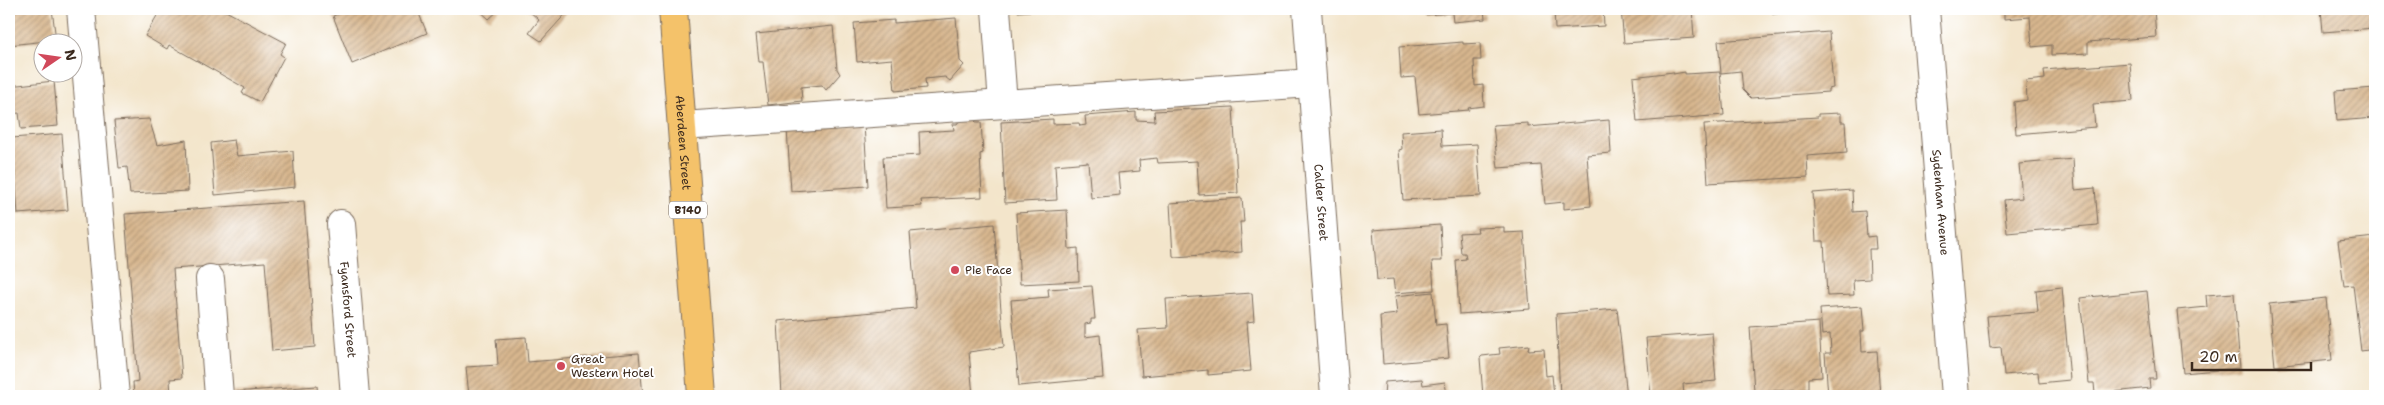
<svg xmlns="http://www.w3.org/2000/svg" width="2384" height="405" font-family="'Shantell Sans',sans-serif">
<defs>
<pattern id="building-hatch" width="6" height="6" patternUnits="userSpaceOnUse" patternTransform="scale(1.25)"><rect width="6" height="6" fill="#d8b78f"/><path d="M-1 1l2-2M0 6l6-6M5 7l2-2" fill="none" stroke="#b09574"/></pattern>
</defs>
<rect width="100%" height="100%" fill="#fff"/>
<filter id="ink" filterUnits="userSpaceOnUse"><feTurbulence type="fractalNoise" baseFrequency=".02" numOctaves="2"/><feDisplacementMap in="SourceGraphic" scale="10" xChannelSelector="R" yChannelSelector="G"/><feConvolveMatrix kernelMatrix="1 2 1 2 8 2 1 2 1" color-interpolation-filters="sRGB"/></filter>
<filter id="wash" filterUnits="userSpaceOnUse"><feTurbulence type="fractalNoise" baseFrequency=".0096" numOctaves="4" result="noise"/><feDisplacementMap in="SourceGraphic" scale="20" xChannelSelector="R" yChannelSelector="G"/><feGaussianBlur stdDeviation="1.12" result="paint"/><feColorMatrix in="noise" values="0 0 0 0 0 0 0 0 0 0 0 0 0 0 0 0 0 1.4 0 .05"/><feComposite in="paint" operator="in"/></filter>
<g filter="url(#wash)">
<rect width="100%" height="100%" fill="#f3e5cb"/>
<g id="blocks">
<path fill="url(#building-hatch)" d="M9,9H52L56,40L9,45Z
M161,9H222L286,43L280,54L284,57L260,102L242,93L245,88L169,45L167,49L145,36Z
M350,9H417L427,33L352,64L333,16Z
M478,9H500L489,19Z
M527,9H570L541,41L529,33L539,20Z
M809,9H834V10L809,12Z
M1018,9H1044V10L1018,12Z
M1425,9H1484L1485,19L1453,22L1452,13L1425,15Z
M1554,9H1603L1604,26L1555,29Z
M1621,9H1692L1694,38L1624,43Z
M1773,9H1824V10L1773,14Z
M2004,9H2154L2156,37L2088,42V53L2052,55V45L2032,47L2030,17L2004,19Z
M2321,9H2375V28L2323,32Z
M956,18L960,61L964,65L950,81L945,77L925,79L926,88L895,91L892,59L857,62L854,23L894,20V23Z
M833,26L837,69L840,74L826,90L822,85L801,87L802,101L768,105L763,62H759L756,34Z
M1829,32L1833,88L1828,89V92L1751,98L1743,90L1741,71L1721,73L1718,41Z
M1463,42V44L1480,43L1481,60H1474L1475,86L1483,85L1484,106L1468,108L1469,110L1419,114L1415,77L1401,78L1399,47Z
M2130,63L2133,101L2093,104L2095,127L2016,134L2014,102L2027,100L2026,81L2045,79L2044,70Z
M1673,72V74L1685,72V74L1720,72L1724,115L1637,122L1633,77Z
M54,81L58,126L21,129L19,113L9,114V86Z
M2375,88V118L2337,121L2335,91Z
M1233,107L1238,193L1199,195L1197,161L1158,163L1157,158L1139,160L1140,171L1118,173L1120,195L1091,198L1088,162L1055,165L1057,200L1005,203L1001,122L1053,119V124L1079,123L1080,126L1086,125L1085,116L1136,112V120L1155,121L1154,111Z
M1841,113V122H1845L1847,153L1807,156L1808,177L1708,183L1704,124L1818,117V114Z
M970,116L976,122H981L983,153L980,154L982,197L921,200L922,206L886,208L883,157L920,155L919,132L954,130L953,124H957L962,117Z
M149,119L157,145L186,140L188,191L130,194L127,167L119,168L114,121Z
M1609,120L1611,153L1587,155L1591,206L1564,209V202L1545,204L1541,165L1498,168L1493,125L1528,123V127Z
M864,125L868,186L791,191L787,129Z
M1441,129L1442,146L1477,144L1481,196L1403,200L1399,150L1402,149L1401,132Z
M62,134L68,210L18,214L12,138Z
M234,140L237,156L293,151L295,187L215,195L211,143Z
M2073,159L2075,190L2095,188L2098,225L2007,233L2004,200L2022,198L2019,164Z
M1852,190L1853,212L1865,211L1867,237L1875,236L1876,249H1869L1870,279L1853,280L1854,295L1827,296L1824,241H1816L1813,193Z
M1242,198L1244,222H1240L1242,252L1175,257L1173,256L1170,203Z
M304,201L315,347L272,351L265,262L173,269L182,378L170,379L171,396H134L133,382L138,381L125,214Z
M1067,210L1069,249L1078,248L1079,281L1020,284L1016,213Z
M994,224L1004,347L969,352L973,396H782L778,321L916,308L910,232Z
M1440,225L1442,261H1432L1434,290L1395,293L1393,279L1377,280L1373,230Z
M1504,227V233L1524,232L1530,309L1459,314L1456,260L1466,259L1465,253H1461L1459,233L1478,232L1477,228Z
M2375,237V349L2361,351L2353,285L2344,286L2338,241Z
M1092,286L1095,319H1091V323L1085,324V337L1100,335L1103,378L1019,386L1011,300L1049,297L1048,289Z
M2062,287L2070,380L2039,383L2038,372L2004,375L2001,347L1990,348L1987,316L2038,312L2036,290Z
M2147,291L2156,379H2149L2150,388L2095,394L2094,383H2089L2080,298Z
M1433,292L1436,325L1446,324L1449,358L1383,364L1380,316L1397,314L1395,296Z
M1252,293L1254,321L1247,322L1251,371L1208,375V370L1142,376L1138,330L1168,328L1166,299Z
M2234,293L2240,368L2183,373L2177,310L2207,307L2206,295Z
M2326,298L2332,360L2275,366L2269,304Z
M1862,306L1864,331H1861L1862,352L1877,351L1880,396H1828L1825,353H1831L1830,334L1822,335L1820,309Z
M1617,309L1627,396H1560L1556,314Z
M1819,322L1822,377L1808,378V389L1754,392L1750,327Z
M1712,333L1716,381L1683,384L1684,395L1651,396L1646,338Z
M526,337L528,362L639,353L643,396H469L466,367L498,365L496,339Z
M1529,345L1528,350L1544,349L1546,376L1552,375L1554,396H1483L1480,358L1482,356L1500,354L1499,348Z
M1422,379L1423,385L1445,382L1447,396H1384L1385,382Z
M317,386L318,396H233V392Z"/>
</g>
</g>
<g filter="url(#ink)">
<use href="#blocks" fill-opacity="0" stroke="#7b6b5b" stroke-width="1"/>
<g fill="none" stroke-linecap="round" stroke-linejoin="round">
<g stroke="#7b6b5b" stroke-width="30">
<g id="minor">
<path d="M81,9L115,396"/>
<path d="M996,9L1003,104"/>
<path id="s1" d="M1307,9L1335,396"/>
<path id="s2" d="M1925,9L1956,396"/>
<path d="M682,126L1312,83"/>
<path id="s3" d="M341,224L355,396"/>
<path d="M210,279L219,396"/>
</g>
</g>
<g stroke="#7b6b5b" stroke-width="30">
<g id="major">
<path id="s4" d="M673,9L702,396"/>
</g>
</g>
<use href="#minor" stroke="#fff" stroke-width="28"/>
<use href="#major" stroke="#f4c26a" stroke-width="28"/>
</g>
</g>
<g fill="#d1495b" stroke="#fff" stroke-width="2">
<circle cx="955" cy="270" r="5"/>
<circle cx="561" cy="366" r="5"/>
</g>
<g text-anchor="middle" stroke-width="4" stroke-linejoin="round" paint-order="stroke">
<rect fill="#fff" stroke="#766a62" stroke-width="1" x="669" y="201.5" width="38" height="17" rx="4"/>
<g font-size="11" font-weight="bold" fill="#3b2a1e">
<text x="688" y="214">B140</text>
</g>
<g font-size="12" fill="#3b2a1e" stroke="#fff">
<text dy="4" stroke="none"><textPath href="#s4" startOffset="134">Aberdeen Street</textPath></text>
<text dy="4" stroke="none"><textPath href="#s2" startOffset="194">Sydenham Avenue</textPath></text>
<text dy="4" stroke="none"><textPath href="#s1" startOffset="194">Calder Street</textPath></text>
<text dy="4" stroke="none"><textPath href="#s3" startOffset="86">Fyansford Street</textPath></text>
</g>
<g font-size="12" fill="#3b2a1e" stroke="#fff" text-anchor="start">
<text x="965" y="274">Pie Face</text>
<text x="571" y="363">Great<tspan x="571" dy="14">Western Hotel</tspan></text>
</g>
</g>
<rect width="2384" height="405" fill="none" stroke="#fff" stroke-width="30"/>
<g transform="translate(58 58) rotate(77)"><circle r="24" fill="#ffffff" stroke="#b1aaa5"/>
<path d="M0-4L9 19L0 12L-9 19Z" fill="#d1495b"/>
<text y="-8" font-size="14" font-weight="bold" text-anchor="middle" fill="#3b2a1e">N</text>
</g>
<path d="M2192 362v8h119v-8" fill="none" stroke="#3b2a1e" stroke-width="2.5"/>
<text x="2199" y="362" font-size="15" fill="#3b2a1e" stroke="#ffffff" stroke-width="4" paint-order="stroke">20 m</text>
</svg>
